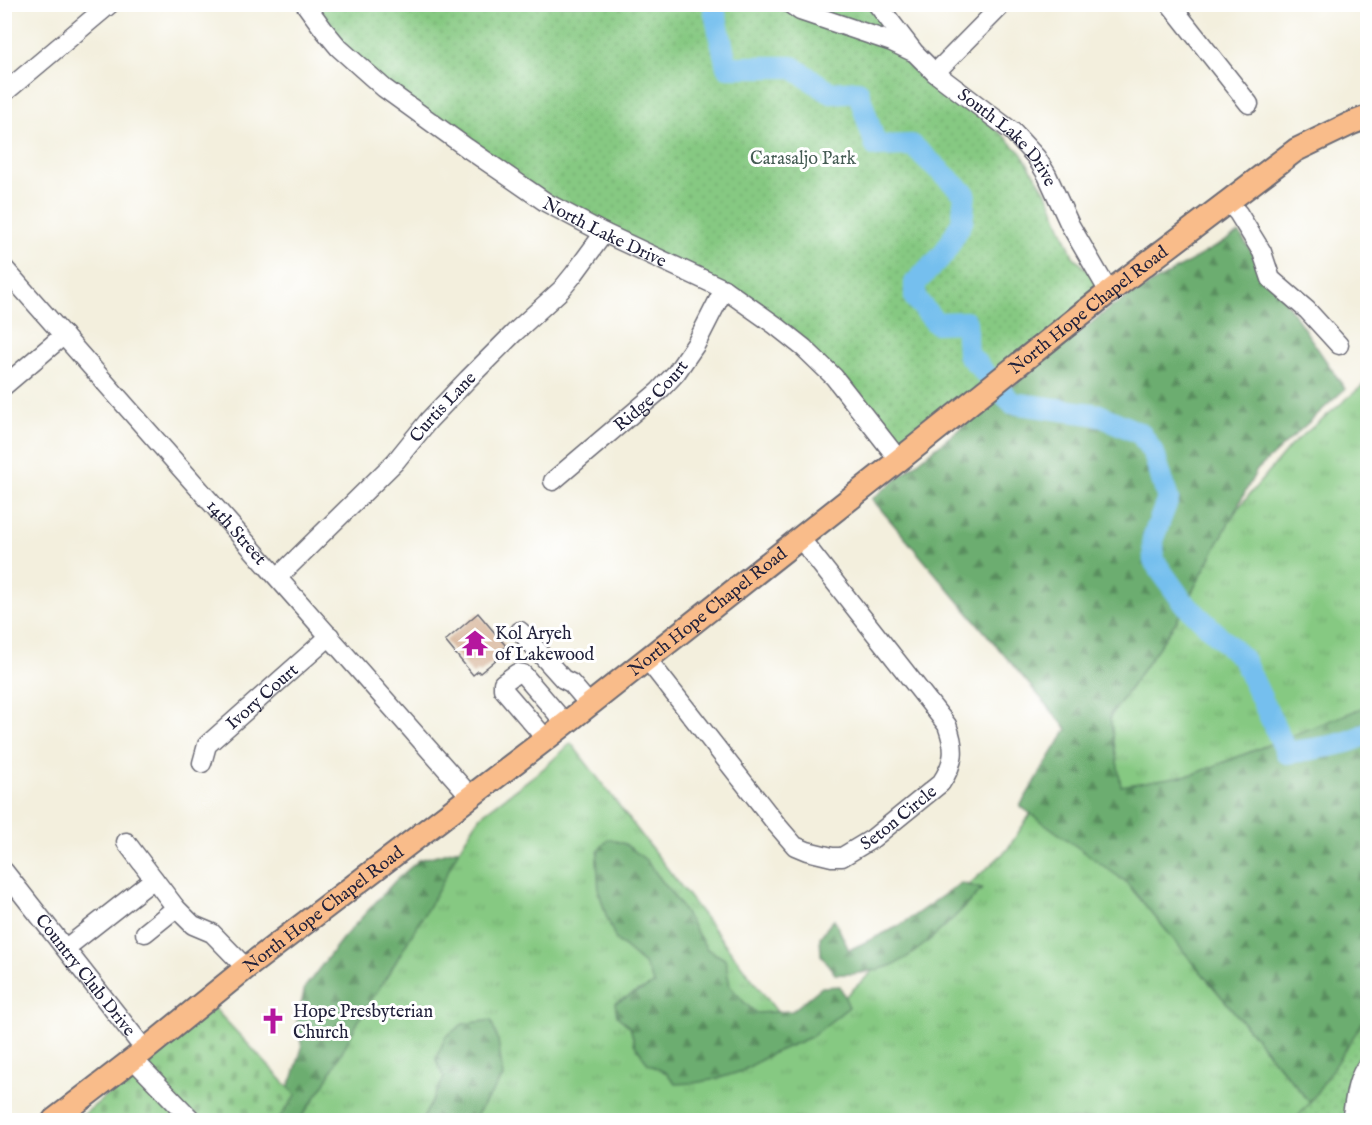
<svg xmlns="http://www.w3.org/2000/svg" width="1372" height="1125" font-family="'IM FELL English',serif">
<defs>
<pattern id="grass-tufts" width="24" height="20" patternUnits="userSpaceOnUse" patternTransform="scale(1.5)"><rect width="24" height="20" fill="#86c982"/><path d="M3 7l-1-3M5 7V3M7 7l1-3M15 17l-1-3M17 17v-4M19 17l1-3" fill="none" stroke="#73ac71"/></pattern>
<pattern id="forest-firs" width="22" height="20" patternUnits="userSpaceOnUse" patternTransform="scale(1.5)"><rect width="22" height="20" fill="#6cad70"/><path d="M5 1l3.5 6h-7zM16 11l3.5 6h-7z" fill="#588c5d"/></pattern>
<pattern id="cemetery-stones" width="16" height="16" patternUnits="userSpaceOnUse" patternTransform="scale(1.5)"><rect width="16" height="16" fill="#86c982"/><path d="M2 7V4a2 2 0 0 1 4 0v3zM10 15v-3a2 2 0 0 1 4 0v3z" fill="#73ac71"/></pattern>
<pattern id="park-dots" width="8" height="8" patternUnits="userSpaceOnUse" patternTransform="scale(1.5)"><rect width="8" height="8" fill="#86c982"/><path d="M2 2h.1M6 6h.1" fill="none" stroke="#73ac71" stroke-width="1.8" stroke-linecap="round"/></pattern>
</defs>
<rect width="100%" height="100%" fill="#fff"/>
<filter id="ink" filterUnits="userSpaceOnUse"><feTurbulence type="fractalNoise" baseFrequency=".0167" numOctaves="2"/><feDisplacementMap in="SourceGraphic" scale="12" xChannelSelector="R" yChannelSelector="G"/><feConvolveMatrix kernelMatrix="1 2 1 2 8 2 1 2 1" color-interpolation-filters="sRGB"/></filter>
<filter id="wash" filterUnits="userSpaceOnUse"><feTurbulence type="fractalNoise" baseFrequency=".008" numOctaves="4" result="noise"/><feDisplacementMap in="SourceGraphic" scale="24" xChannelSelector="R" yChannelSelector="G"/><feGaussianBlur stdDeviation="1.35" result="paint"/><feColorMatrix in="noise" values="0 0 0 0 0 0 0 0 0 0 0 0 0 0 0 0 0 1.4 0 .05"/><feComposite in="paint" operator="in"/></filter>
<g filter="url(#wash)">
<rect width="100%" height="100%" fill="#f3efdd"/>
<path fill="url(#grass-tufts)" stroke="#54765e" stroke-width="1.5" d="M1367,382V732L1126,882L1310,1103L1295,1120H287L480,816L544,768L571,743L798,1039L1007,850L1143,641L1239,507L1291,445Z"/>
<path fill="url(#forest-firs)" stroke="#476856" stroke-width="1.5" d="M1239,233L1345,389L1257,470L1176,622L1110,717L1121,786L1194,774L1367,706V1045L1310,1103L1126,882L1020,806L1067,729L872,499L1111,307Z
M609,839L625,844L646,860L678,902L707,949L725,959L730,986L743,1001L756,1013L792,1011L822,987L840,986L849,1007L811,1037L771,1054L742,1071L717,1079L694,1083L675,1084L667,1073L648,1064L635,1045L630,1027L617,1016L615,1003L654,984L644,964L616,940L606,915L599,892L597,859L599,849Z
M459,849L439,889L388,975L364,1011L324,1085L300,1119V1120H271L293,1077L302,1048L297,1023L305,987L342,939L395,881L419,860Z
M961,883L982,889C961,911 918,956 890,966C872,972 854,975 835,974L821,955L820,937L834,919L849,950L899,926Z
M491,1020L498,1040L503,1077L473,1120H424L423,1118L444,1078L436,1060L445,1037L463,1024Z"/>
<path fill="url(#cemetery-stones)" stroke="#54765e" stroke-width="1.5" d="M214,1008L296,1095L278,1120H77Z"/>
<path fill="url(#park-dots)" stroke="#54765e" stroke-width="1.5" d="M305,5H877L943,91L978,114L1006,138L1021,153L1049,197L1073,256L1109,292L899,460L775,325L604,233L384,88Z
M1367,1016V1120H1295L1310,1103Z"/>
<g fill="none" stroke-linecap="round" stroke-linejoin="round">
<path stroke="#75bfee" stroke-width="22" d="M713,4L727,67H792L831,93L858,91L876,146L912,145L965,194L962,222L943,255L915,283V298L936,323L966,322L968,354L1012,403L1099,415L1141,434L1154,454L1168,499L1153,538L1154,561L1183,602L1243,659L1287,753C1309,749 1351,746 1368,732"/>
</g>
<g id="blocks">
<path fill="#d2ac8d" d="M478,613L506,646L500,651L503,654L480,673L478,671L473,675L445,641Z"/>
</g>
</g>
<g filter="url(#ink)">
<use href="#blocks" fill-opacity="0" stroke="#6b6a74" stroke-width="1.5"/>
<g fill="none" stroke-linecap="round" stroke-linejoin="round">
<g stroke="#6b6a74" stroke-width="21">
<g id="minor">
<path id="s1" d="M305,4L324,30L339,48L384,88L467,148L547,203L604,233L724,289L775,325L804,348L834,377L899,460"/>
<path d="M790,4L800,11L892,42L911,51"/>
<path id="s2" d="M877,4L914,52L935,73L1013,132L1036,157L1047,175L1070,225L1109,292"/>
<path d="M1170,4L1249,104"/>
<path d="M935,73L1003,4"/>
<path d="M4,93L110,4"/>
<path d="M1228,202L1238,213L1262,252L1271,279L1307,310L1339,345"/>
<path id="s3" d="M4,268L471,797"/>
<path d="M4,386L64,335"/>
<path id="s4" d="M553,481L659,391L676,373L696,344L724,289"/>
<path id="s5" d="M278,577L395,462L429,420L468,379L514,333L561,290L574,274L604,233"/>
<path d="M520,631L563,679L571,683L589,704"/>
<path id="s6" d="M647,659L777,825L795,846L807,851L832,857H842L872,839L941,783C955,762 956,749 947,725L800,538"/>
<path d="M546,739L503,689V683L517,673L523,674L565,723"/>
<path id="s7" d="M202,763L207,745L330,636"/>
<path d="M126,842L176,908L193,925L212,933L246,968"/>
<path id="s8" d="M4,871L145,1050"/>
<path d="M145,933L176,908"/>
<path d="M66,948L154,879"/>
<path d="M133,1059L192,1120"/>
<path d="M1351,1120C1355,1102 1355,1080 1368,1064"/>
</g>
</g>
<g stroke="#6b6a74" stroke-width="26">
<g id="major">
<path id="s9" d="M54,1120L145,1050L246,968L546,739L899,460L1109,292L1296,150L1352,123L1368,117"/>
</g>
</g>
<use href="#minor" stroke="#fff" stroke-width="18"/>
<use href="#major" stroke="#f9bc8a" stroke-width="22"/>
</g>
</g>
<defs>
<g id="temple-bare" transform="scale(2.07)"><path d="M0-6L5-2H3V0L6.5 2.5H4V6H1.5V3h-3V6H-4V2.5H-6.5L-3 0V-2H-5Z" fill="#b5179e" stroke="#fff" stroke-width="2.5" paint-order="stroke"/></g>
<g id="church-bare" transform="scale(2.07)"><path d="M-1.2-6h2.4v3.5h3.3v2.4h-3.3V6h-2.4V-.1h-3.3v-2.4h3.3Z" fill="#b5179e" stroke="#fff" stroke-width="2.5" paint-order="stroke"/></g>
</defs>
<g fill-rule="evenodd">
<use href="#temple-bare" x="475" y="643"/>
<use href="#church-bare" x="273" y="1021"/>
</g>
<g text-anchor="middle" stroke-width="6" stroke-linejoin="round" paint-order="stroke">
<g font-size="18" fill="#22223b" stroke="#fff">
<text dy="6" stroke="none"><textPath href="#s2" startOffset="188">South Lake Drive</textPath></text>
<text dy="6" stroke="none"><textPath href="#s1" startOffset="380">North Lake Drive</textPath></text>
<text dy="6" stroke="none"><textPath href="#s9" startOffset="1314">North Hope Chapel Road</textPath></text>
<text dy="6" stroke="none"><textPath href="#s4" startOffset="130">Ridge Court</textPath></text>
<text dy="6" stroke="none"><textPath href="#s5" startOffset="237">Curtis Lane</textPath></text>
<text dy="6" stroke="none"><textPath href="#s3" startOffset="352">14th Street</textPath></text>
<text dy="6" stroke="none"><textPath href="#s9" startOffset="828">North Hope Chapel Road</textPath></text>
<text dy="6" stroke="none"><textPath href="#s7" startOffset="92">Ivory Court</textPath></text>
<text dy="6" stroke="none"><textPath href="#s6" startOffset="356">Seton Circle</textPath></text>
<text dy="6" stroke="none"><textPath href="#s9" startOffset="342">North Hope Chapel Road</textPath></text>
<text dy="6" stroke="none"><textPath href="#s8" startOffset="132">Country Club Drive</textPath></text>
</g>
<g font-size="18" fill="#455c54" stroke="#fff">
<text x="803" y="164">Carasaljo Park</text>
</g>
<g font-size="18" fill="#22223b" stroke="#fff" text-anchor="start">
<text x="495" y="639">Kol Aryeh<tspan x="495" dy="21">of Lakewood</tspan></text>
<text x="293" y="1017">Hope Presbyterian<tspan x="293" dy="21">Church</tspan></text>
</g>
</g>
<rect width="1372" height="1125" fill="none" stroke="#fff" stroke-width="24"/>
</svg>
